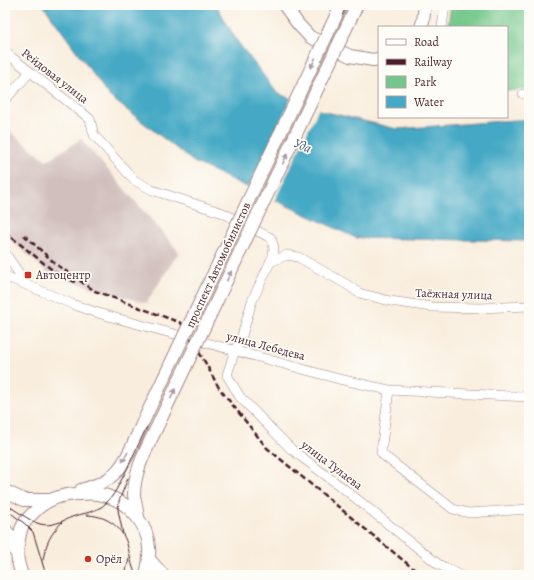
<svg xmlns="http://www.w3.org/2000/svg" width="534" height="580" font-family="Alegreya,serif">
<rect width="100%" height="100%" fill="#fdfcf7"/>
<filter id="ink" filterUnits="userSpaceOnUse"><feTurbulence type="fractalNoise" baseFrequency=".025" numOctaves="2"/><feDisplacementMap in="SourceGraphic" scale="8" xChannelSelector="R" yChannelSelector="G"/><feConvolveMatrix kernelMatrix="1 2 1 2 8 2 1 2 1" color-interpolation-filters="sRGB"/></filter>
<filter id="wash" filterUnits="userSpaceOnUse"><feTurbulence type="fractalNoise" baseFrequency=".012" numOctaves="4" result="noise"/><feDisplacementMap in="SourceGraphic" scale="16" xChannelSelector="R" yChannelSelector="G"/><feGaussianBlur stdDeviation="0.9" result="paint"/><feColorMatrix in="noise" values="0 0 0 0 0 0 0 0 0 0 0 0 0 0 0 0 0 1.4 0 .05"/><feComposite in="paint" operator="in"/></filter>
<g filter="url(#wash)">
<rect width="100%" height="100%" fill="#f9eede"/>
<path fill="#d1bfbd" d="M5,128L47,161L81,139L179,252L146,303L52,276L5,235Z"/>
<path fill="#73c78a" stroke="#5e735a" d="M451,5H529V89L507,91V27H448Z"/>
<path fill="#45a9c5" stroke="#486478" d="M43,5H216L237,41L277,93L322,111L397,129L529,119V241L356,238L194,162L109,96Z"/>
<path fill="#f9eede" d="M292,97L319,108L274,202L248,190Z"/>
</g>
<g filter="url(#ink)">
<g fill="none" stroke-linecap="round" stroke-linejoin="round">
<g stroke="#a28684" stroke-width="10">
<path id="minor" d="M442,27L445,5
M5,52L90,119L94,135L134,180L152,190L223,213L271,238L274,248L273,256L252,301L241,339L235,350L227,375L240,397L291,449L348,492L438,564L459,575
M523,94H529
M5,100L30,72
M5,253L27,285
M270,262L287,255L298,257L346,284L359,293L390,301L432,307L480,308L529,306
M5,276L72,304L101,314L339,379L389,390L529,397
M389,390L381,452L383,455L453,509L469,513L529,509"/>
</g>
<g stroke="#a28684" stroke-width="14">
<path id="major" d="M284,5L298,24L310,37L350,56L373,60L379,59
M336,16L341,5
M349,22L357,5
M421,27L423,21L425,5
M81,490C91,487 100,484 108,479C126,467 134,441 143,422
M5,491L24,500H49
M138,517C137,510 135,502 134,495C134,471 146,450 156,429
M5,529L10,536L16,553
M149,559L163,575
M22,575C17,561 16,554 19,539C20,535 20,531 22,527C24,522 29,517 33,513C46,499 62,494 80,494C89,493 98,493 107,496C129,503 148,524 149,548C150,557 148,566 146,575"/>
</g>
<use href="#minor" stroke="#fff" stroke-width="9"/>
<use href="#major" stroke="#fff" stroke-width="12"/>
<path stroke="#4a1f2b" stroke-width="1" d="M5,504C15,509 29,521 40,524C52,527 62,521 72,517C83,513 98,512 106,503C114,496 119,484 124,475L347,5
M12,514L24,523L33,532L46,575
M86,515C105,515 122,526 127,544C130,554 131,565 136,575
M123,534L118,510L119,501L128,478
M43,560C46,543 50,535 62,522
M125,575L129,559"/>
<path stroke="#4a1f2b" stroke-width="2.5" stroke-dasharray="6 3" stroke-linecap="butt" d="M5,232L56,273L75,282
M24,235L57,265L95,291L181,323L205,362L219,388L267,448L421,575"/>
<g stroke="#a28684" stroke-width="14" stroke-linecap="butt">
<path id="major-bridge" d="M143,422L336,16
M156,429L349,22"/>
</g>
<use href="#major-bridge" stroke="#fff" stroke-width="12"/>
</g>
<defs><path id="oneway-solid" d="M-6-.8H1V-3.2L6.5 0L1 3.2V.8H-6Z"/></defs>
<g fill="#ae9aa0">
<use href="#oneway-solid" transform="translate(313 63) rotate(115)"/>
<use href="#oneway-solid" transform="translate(285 159) rotate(-65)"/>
<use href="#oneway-solid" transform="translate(229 276) rotate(-65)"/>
<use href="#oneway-solid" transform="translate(173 394) rotate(-65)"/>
<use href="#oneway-solid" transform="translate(125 457) rotate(120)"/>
</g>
</g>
<g fill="#c8321e" stroke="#fdfcf7" stroke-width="1.5">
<rect x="24" y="271" width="8" height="8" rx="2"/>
<circle cx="88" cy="559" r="4"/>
</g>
<g text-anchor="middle" stroke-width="3.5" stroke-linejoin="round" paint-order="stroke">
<g font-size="12" fill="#4a1f2b" stroke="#fdfcf7">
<text transform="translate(55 76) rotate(38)" y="4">Рейдовая улица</text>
<text transform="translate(218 265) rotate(-65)" y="4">проспект Автомобилистов</text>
<text transform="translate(454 294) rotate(2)" y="4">Таёжная улица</text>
<text transform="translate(266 346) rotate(15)" y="4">улица Лебедева</text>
<text transform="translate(332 465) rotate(37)" y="4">улица Тулаева</text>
</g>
<g font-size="12" fill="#4a1f2b" stroke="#fdfcf7" text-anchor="start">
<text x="36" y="279">Автоцентр</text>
<text x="96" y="563">Орёл</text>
</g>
<g font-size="13" font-style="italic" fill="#485d70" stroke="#fdfcf7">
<text transform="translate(303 145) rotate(23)" y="5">Уда</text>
</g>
</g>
<rect width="534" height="580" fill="none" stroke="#fdfcf7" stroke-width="20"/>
<rect x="378" y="26" width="130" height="92" fill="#fdfcf7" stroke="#b5a4a5"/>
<rect x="386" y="39" width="20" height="6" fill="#ffffff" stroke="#b5a4a5"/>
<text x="414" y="46" font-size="12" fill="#4a1f2b">Road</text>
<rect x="386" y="59" width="20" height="6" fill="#4a1f2b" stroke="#b5a4a5"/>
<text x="414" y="66" font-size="12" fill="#4a1f2b">Railway</text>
<rect x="386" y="76" width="20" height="12" fill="#73c78a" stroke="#b5a4a5"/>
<text x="414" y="86" font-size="12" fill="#4a1f2b">Park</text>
<rect x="386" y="96" width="20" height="12" fill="#45a9c5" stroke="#b5a4a5"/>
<text x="414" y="106" font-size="12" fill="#4a1f2b">Water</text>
</svg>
